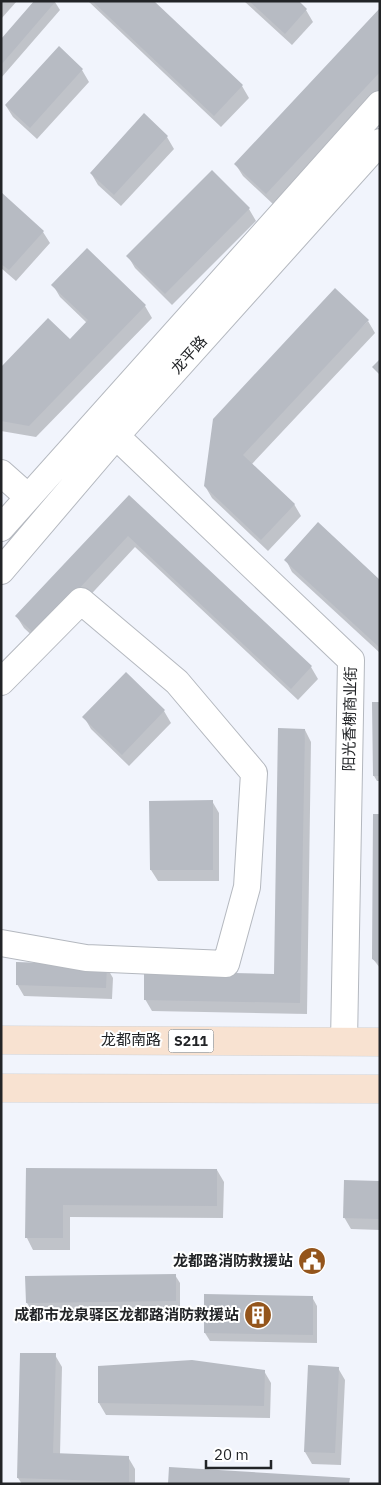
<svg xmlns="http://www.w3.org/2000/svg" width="381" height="1485" font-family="'IBM Plex Sans','Noto Sans SC',sans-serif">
<rect width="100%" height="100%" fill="#f1f4fc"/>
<path fill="#0003" d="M1,1H17L1,19Z
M53,1L55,2L60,10L1,78V41Z
M88,1H152L242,86L249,98L221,127Z
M244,1H297L306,10L313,22L292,45Z
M380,10V91L274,205L243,176L236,165Z
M59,48L82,70L89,82L37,139L13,117L6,106Z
M144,115L167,137L174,149L121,206L98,185L91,173Z
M212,172L249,209L256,221L172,305L135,268L128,256Z
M1,194L43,232L50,243L16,281L1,268Z
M87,250L145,306L152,318L36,437L1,431V369L70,341L87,323L60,297L53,285Z
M368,321L375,333L252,464L294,504L301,516L268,551L212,498L205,486Z
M129,496L311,667L318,679L298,700L135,547L43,646L24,628L17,617Z
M286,560L380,581V653L292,572Z
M126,674L164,711L171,723L129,766L91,729L84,717Z
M380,703V781H377L374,776Z
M305,730L311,742L307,1014L152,1011L145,999L275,976Z
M212,801L219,813V881H158L151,870Z
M380,815V968L373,959Z
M106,966L113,978L112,999L24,996L17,984Z
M27,1169L217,1170L224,1182L223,1218L70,1217V1250H33L27,1238Z
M380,1183V1230L351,1229L344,1217Z
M175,1275L180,1283V1309L32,1311L27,1303Z
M312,1297L317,1306V1343L210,1341L205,1333Z
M21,1354L55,1355L62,1367L60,1455L128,1457L135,1469V1484H22L18,1478Z
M338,1368L345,1380L341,1465L312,1464L305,1452Z
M264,1371L271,1383L270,1418L106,1415L99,1403Z"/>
<path fill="#b7bbc3" d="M34,1H56L1,65V39Z
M92,1H154L243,85L214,116Z
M249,1H299L307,9L285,34Z
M380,8V72L266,194L234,164Z
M59,46L83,69L30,128L5,105Z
M144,113L168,136L114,195L90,173Z
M212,170L250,208L165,294L126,256Z
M1,192L44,231L9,270L1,264Z
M87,248L146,305L29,426L1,421V367L48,318L70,339L88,320L51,285Z
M335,288L369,320L243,455L295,504L261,540L204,486L213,419Z
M380,359V375L372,367Z
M129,495L312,666L291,689L128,536L36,635L15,616Z
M318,522L380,580V648L284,560Z
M126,672L165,710L122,755L82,717Z
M372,702H380V776H373Z
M278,728L305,729L300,1003L144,1000V971L274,974Z
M213,800V870H150L149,801Z
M373,814H380V964L372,959Z
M16,962L107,965L106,988L16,985Z
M26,1168L217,1169V1206L63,1205V1238H25Z
M344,1180L380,1181V1219L343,1218Z
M176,1274V1301L26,1303L25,1276Z
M204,1294L313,1296V1335L204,1333Z
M20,1353H56L53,1453L129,1456V1482L17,1478Z
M192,1360L265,1370L264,1406L98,1403V1366Z
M308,1365L339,1367L335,1453L304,1452Z
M169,1467L350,1478L349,1484H168Z"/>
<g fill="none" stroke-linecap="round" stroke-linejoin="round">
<g stroke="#b4b8bf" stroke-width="28">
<path id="minor" d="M116,436L351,660L344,1042
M1,473L28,497
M1,528L380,104
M1,571L116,436L380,142
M1,682L81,601L177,682L254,773L247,887L226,964L86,958L1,943"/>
</g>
<g stroke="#d3d3d4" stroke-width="29">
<path id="major" d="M1,1040L380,1042
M1,1088L380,1089"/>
</g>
<use href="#minor" stroke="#fff" stroke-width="26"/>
<use href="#major" stroke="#f8e2d1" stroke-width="28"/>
</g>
<defs>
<g id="civic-disc" transform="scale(1.4375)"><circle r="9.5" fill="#94551c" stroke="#fff"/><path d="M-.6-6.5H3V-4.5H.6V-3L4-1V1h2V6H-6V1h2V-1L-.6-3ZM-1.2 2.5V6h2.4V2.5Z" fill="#fff"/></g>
<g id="building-disc" transform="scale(1.4375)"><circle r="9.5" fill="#94551c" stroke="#fff"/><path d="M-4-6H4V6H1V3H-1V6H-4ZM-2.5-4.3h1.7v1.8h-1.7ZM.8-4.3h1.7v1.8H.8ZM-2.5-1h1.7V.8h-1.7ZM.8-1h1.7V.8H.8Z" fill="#fff"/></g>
</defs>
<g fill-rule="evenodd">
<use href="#civic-disc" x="312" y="1261"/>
<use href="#building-disc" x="258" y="1315"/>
</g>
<g text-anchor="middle" stroke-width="4" stroke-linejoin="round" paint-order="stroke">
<rect fill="#fff" stroke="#646668" stroke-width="1" x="168.5" y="1029.5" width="45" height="23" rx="4"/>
<g font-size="14" font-weight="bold" fill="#222427">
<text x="191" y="1046">S211</text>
</g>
<g font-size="15" fill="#222427" stroke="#fff">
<text transform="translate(189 355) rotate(-48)" y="5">龙平路</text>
<text transform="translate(350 719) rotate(-89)" y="5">阳光香榭商业街</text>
<text x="131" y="1045">龙都南路</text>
</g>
<g font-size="15" font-weight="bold" fill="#222427" stroke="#fff" text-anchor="end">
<text x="293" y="1266">龙都路消防救援站</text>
<text x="239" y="1320">成都市龙泉驿区龙都路消防救援站</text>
</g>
</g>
<rect width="381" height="1485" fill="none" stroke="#222427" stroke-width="5"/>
<path d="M206 1460v8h65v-8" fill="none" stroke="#222427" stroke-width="2.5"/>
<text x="214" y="1460" font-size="15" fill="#222427" stroke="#ffffff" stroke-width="4" paint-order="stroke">20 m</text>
</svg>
